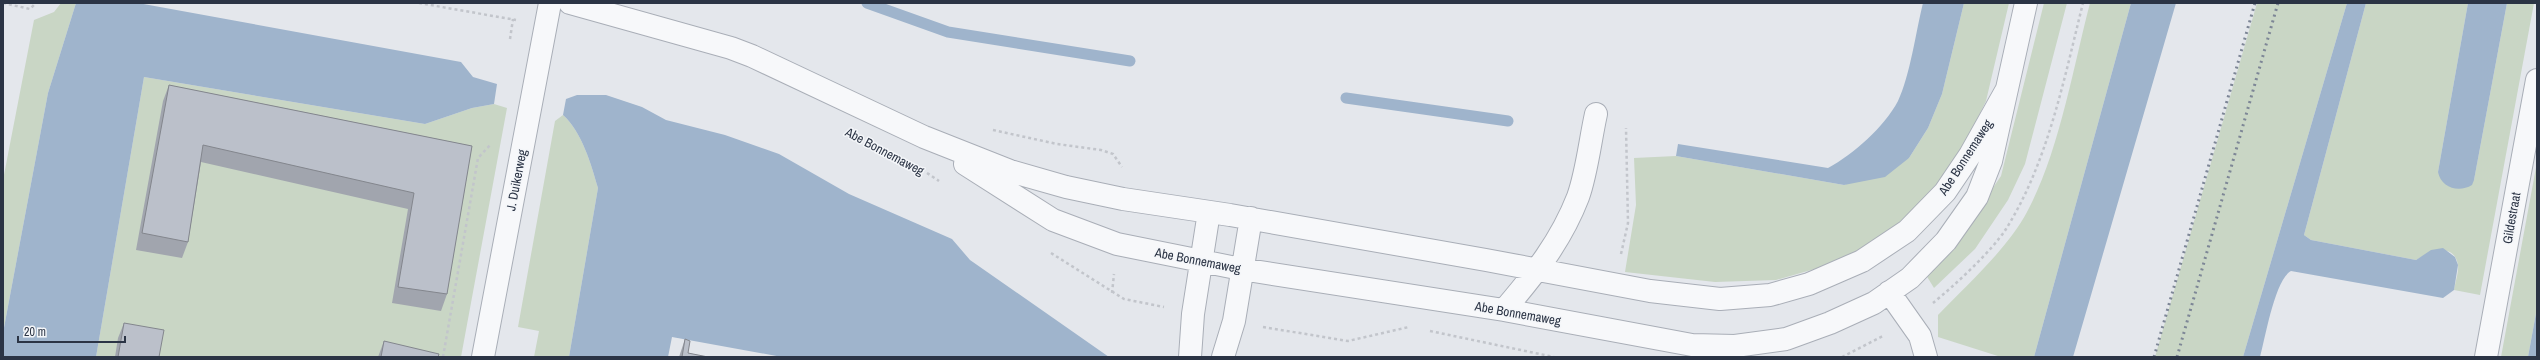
<svg xmlns="http://www.w3.org/2000/svg" width="2540" height="360" font-family="'Archivo Narrow',sans-serif">
<rect width="100%" height="100%" fill="#e4e7ec"/>
<path fill="#c9d6c5" d="M61,3H76L48,93L3,333V180L34,20L54,12Z
M1964,3H2009L1986,101L1960,154L1929,199L1877,240L1832,264L1776,280L1715,282L1625,272L1636,205L1634,158L1676,156L1844,185L1909,158L1928,128L1942,94Z
M2044,3H2067L2025,164L2008,200L1975,249L1934,288L1926,275L1954,245L2001,176Z
M2090,3H2131L2034,357H2001L1938,337V315C1967,285 2008,248 2027,212C2059,153 2073,68 2090,3Z
M2257,3H2347L2243,357H2155Z
M2366,3H2468L2438,172L2474,180L2507,3H2534L2480,295L2454,290C2455,283 2459,272 2458,265C2454,241 2429,252 2416,260L2311,240L2304,235Z
M144,77L425,124L472,108L494,104L507,108L461,357H96Z
M563,115C582,132 591,164 598,188L569,357H534L539,331L518,327L555,121Z
M2537,162V308L2528,357H2501Z"/>
<path fill="#9fb4cc" d="M76,3H138L461,62L473,77L497,84L494,104L472,108L425,124L144,77L96,357H3V333L48,93Z
M1923,3H1964L1942,94L1928,128L1909,158L1885,177L1844,185L1676,156L1678,144L1828,168C1854,154 1884,127 1898,101C1910,76 1916,31 1923,3Z
M2131,3H2176L2073,357H2034Z
M2347,3H2366L2304,235L2311,240L2416,260L2431,250L2443,248L2455,257L2458,265L2454,290L2443,298L2291,271C2275,279 2265,339 2260,357H2243Z
M2468,3H2507L2474,180L2472,185C2459,193 2441,188 2438,172Z
M577,95H606L642,107L666,120L725,135L779,154L849,194L952,239L970,260L1109,357H782L672,337L668,357H569L598,188C591,164 582,132 563,115L566,99Z
M2537,308V357H2528Z"/>
<g fill="none" stroke-linecap="round" stroke-linejoin="round">
<path stroke="#9fb4cc" stroke-width="11" d="M867,3L948,32L1130,61
M1346,98L1508,121"/>
<g stroke="#a9aeb7" stroke-width="24">
<path id="minor" d="M570,3L731,48L752,56L924,137L1010,171L1066,187L1123,199L1230,215L1486,260L1650,291L1720,299L1770,295L1809,284L1862,261L1907,231L1945,192L1970,155L2007,89
M965,164L1053,220L1117,244L1241,269L1504,310L1692,345L1735,346L1786,339L1830,323L1874,303L1910,278L1946,241L1977,197L1991,161L2026,3
M1889,292L1920,336L1926,357
M1504,310C1534,275 1561,241 1578,197C1587,172 1590,141 1596,114
M483,357L550,3
M1190,357L1193,314L1209,212
M1223,357L1234,321L1251,218
M2486,357L2537,80"/>
</g>
<path stroke="#c2c5cb" stroke-width="2.5" stroke-dasharray="3 3" stroke-linecap="butt" d="M3,3L30,9L36,3
M419,3L516,20
M510,39L513,19
M993,130L1057,144L1101,150L1113,154L1122,167
M927,173L939,181
M1051,253L1124,299L1164,307
M1621,254L1628,223L1626,128
M1112,293L1114,274
M1933,303C1955,285 1991,252 2006,229C2048,162 2064,79 2083,3
M1263,327L1348,341L1409,327
M1430,331L1554,357
M443,357L478,158L491,144
M1842,357L1883,336"/>
<use href="#minor" stroke="#f7f8fa" stroke-width="22"/>
<path stroke="#7d8696" stroke-width="3" stroke-dasharray="2 4" stroke-linecap="butt" d="M2154,357L2255,3
M2177,357L2278,3"/>
</g>
<path fill="#a1a5ae" d="M169,85L472,146L447,294L441,311L392,303L408,209L201,162L188,242L182,258L136,250L163,101Z
M124,323L159,357H115L118,338Z
M685,339L688,353L708,357H679Z
M384,341L438,357H378Z"/>
<path fill="#bbc0ca" stroke="#83868d" d="M169,85L472,146L447,294L398,287L414,193L203,145L188,242L142,233Z
M124,323L164,330L159,357H118Z
M685,339L690,341L688,353L708,357H682Z
M384,341L439,354L438,357H381Z"/>
<g text-anchor="middle" stroke-width="3" stroke-linejoin="round" paint-order="stroke">
<g font-size="13" fill="#2b3445" stroke="#f4f6f9">
<text transform="translate(885 151) rotate(28)" y="5">Abe Bonnemaweg</text>
<text transform="translate(1965 157) rotate(-57)" y="5">Abe Bonnemaweg</text>
<text transform="translate(516 180) rotate(-79)" y="5">J. Duikerweg</text>
<text transform="translate(2511 218) rotate(-80)" y="5">Gildestraat</text>
<text transform="translate(1198 260) rotate(11)" y="5">Abe Bonnemaweg</text>
<text transform="translate(1518 313) rotate(10)" y="5">Abe Bonnemaweg</text>
</g>
</g>
<rect width="2540" height="360" fill="none" stroke="#2b3445" stroke-width="8"/>
<path d="M18 336v6h107v-6" fill="none" stroke="#2b3445" stroke-width="2"/>
<text x="24" y="336" font-size="12" fill="#2b3445" stroke="#f4f6f9" stroke-width="3" paint-order="stroke">20 m</text>
</svg>
